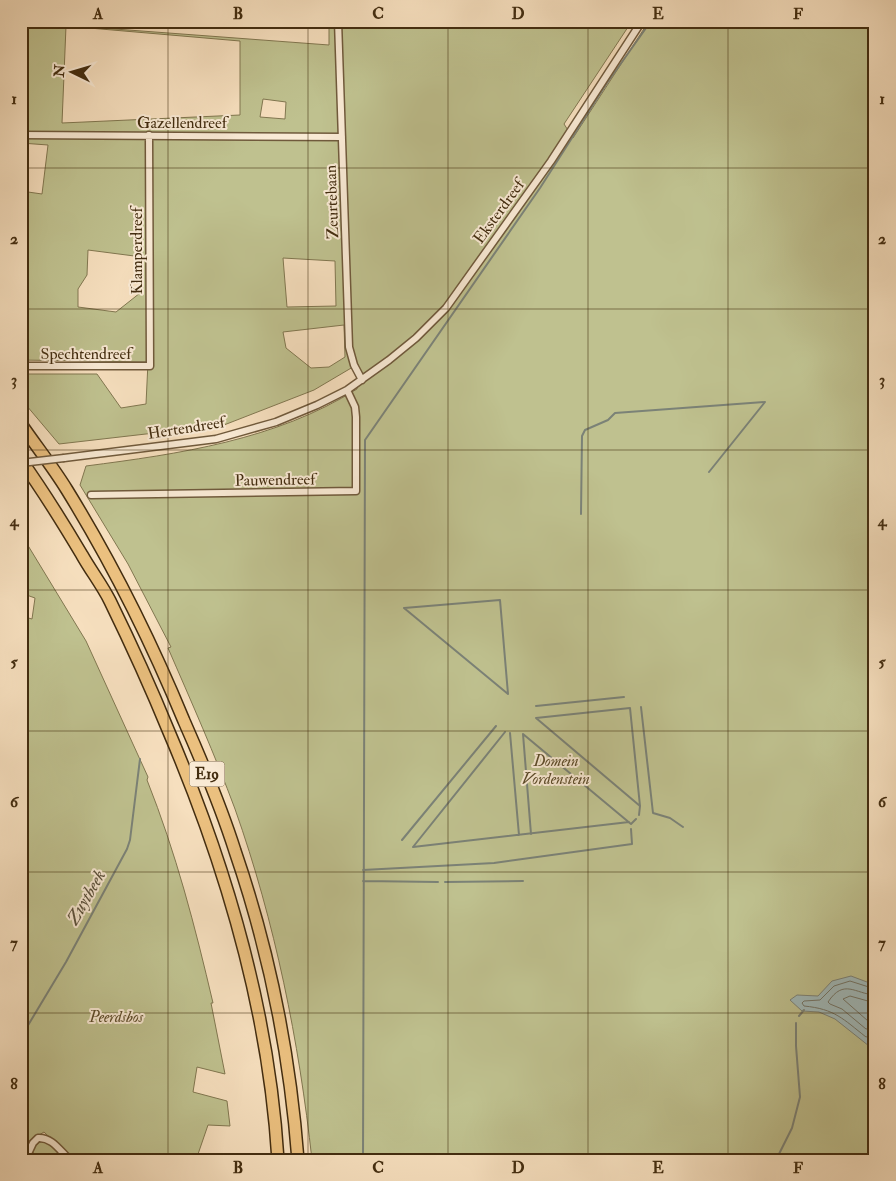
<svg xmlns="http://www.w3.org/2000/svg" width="896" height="1181" font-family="'IM FELL Double Pica',serif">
<rect width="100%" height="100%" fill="#f6dfbe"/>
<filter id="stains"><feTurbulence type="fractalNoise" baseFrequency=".004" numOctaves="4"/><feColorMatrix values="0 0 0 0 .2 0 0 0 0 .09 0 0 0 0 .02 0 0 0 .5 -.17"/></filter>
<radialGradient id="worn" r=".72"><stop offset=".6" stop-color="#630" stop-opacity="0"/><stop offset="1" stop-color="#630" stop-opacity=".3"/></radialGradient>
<path fill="#bfc18f" stroke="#817750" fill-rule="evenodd" d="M329,21H632L564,124L573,138L649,21H869L875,30V1160H312C299,1041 275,922 235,809C215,755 191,701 168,648L171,647L128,564L80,485L86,466C179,454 276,440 357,389L358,364L314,390L224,425L59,444L21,399V374H97L121,408L146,404L148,362L21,360V191L42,194L48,145L21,143V22L329,45ZM66,26L240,41V115L62,123ZM263,99L286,102L285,119L260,117ZM88,250L142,257L140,293L116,312L78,307V289L87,275ZM283,258L335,261L336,306L287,307ZM344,325L345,357L329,367L311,368L286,348L283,332Z
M21,534L86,641L148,777L147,780C176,853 195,926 213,1003H211L225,1074L197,1067L193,1092L227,1101L230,1126L208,1125L196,1160H73L44,1132L29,1141L21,1160V616L32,619L35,598L21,593Z
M44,1141L47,1142L65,1160H40L34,1157C31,1150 36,1142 44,1141Z"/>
<path fill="#a0babb" stroke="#7b8277" d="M851,976L875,985V1036L869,1046L835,1019L819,1012L802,1011L790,1000L797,995L818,996L832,981Z"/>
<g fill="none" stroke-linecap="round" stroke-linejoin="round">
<path stroke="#727466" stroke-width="1" d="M875,989L850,981L834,986L820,1000L804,1001L802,1003L804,1006C835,1009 843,1019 866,1037L875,1034
M875,995C855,994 844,978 828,1002L830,1004L842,1009L866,1029L875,1028
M875,1003L850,996L843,999L868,1021H875"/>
<path stroke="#7b8277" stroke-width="2" d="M581,514L582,436L585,430L608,420L615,413L765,402L709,472
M500,600L508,694L404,608Z
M536,706L624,697
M641,707L653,813L670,818L683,827
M510,733L519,835
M639,815L640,806L630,708L536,718L640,806
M531,834L523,734L631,824L636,819
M402,840L496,726
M413,847L629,822
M413,847L505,732
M363,870L494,863L632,844L631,829
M363,881L438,882
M445,882L523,881
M799,1016L804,1010
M21,1037L66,962L127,849L130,840L140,759
M363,1160L365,440L540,188L607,83L651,21
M776,1160L792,1128L800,1097L796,1046V1023"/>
<path stroke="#a0babb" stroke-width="10" d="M871,21L875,27"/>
<g stroke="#705a3c" stroke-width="9">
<path id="minor" d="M338,21L349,347L354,365L362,380
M21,135L342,137
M21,366H150L149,135
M64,458L216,439L276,422L317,405L347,390L389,360L416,338L446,308L551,161L642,21
M91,495L356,491V417L355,407L347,390
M25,1160L33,1143L38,1138C52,1137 60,1151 70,1160"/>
</g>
<g stroke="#432d10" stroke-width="14">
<path id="motorway" d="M21,424C36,446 53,467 67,490C112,563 151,641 184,721C203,764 221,807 235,851C269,950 290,1055 298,1160
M21,460C43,491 63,523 82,555C91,571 102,585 110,601C131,644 151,688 169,732C227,868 269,1011 278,1160"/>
</g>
<use href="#minor" stroke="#f9ead5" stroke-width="6"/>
<use href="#motorway" stroke="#ebc07f" stroke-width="11"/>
<g stroke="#705a3c" stroke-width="9" stroke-linecap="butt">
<path id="minor-bridge" d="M21,463L64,458"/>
</g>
<use href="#minor-bridge" stroke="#f9ead5" stroke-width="6"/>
</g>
<path fill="none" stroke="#432d10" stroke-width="1" stroke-opacity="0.55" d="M168,21V1160M308,21V1160M448,21V1160M588,21V1160M728,21V1160M21,168H875M21,309H875M21,450H875M21,590H875M21,731H875M21,872H875M21,1013H875"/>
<g text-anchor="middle" stroke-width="4" stroke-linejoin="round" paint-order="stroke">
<rect fill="#f9ead5" stroke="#7a664b" stroke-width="1" x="189.5" y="761.5" width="35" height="25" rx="4"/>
<g font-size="15" font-weight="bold" fill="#432d10">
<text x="207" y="779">E19</text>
</g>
<g font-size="16" fill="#432d10" stroke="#f9ead5">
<text x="182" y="128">Gazellendreef</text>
<text transform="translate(331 202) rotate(-92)" y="6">Zeurtebaan</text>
<text transform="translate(498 211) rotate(-54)" y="6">Eksterdreef</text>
<text transform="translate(136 251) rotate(-90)" y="6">Klamperdreef</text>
<text x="86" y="359">Spechtendreef</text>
<text transform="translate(186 427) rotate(-9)" y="6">Hertendreef</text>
<text transform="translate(275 479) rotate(-1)" y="6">Pauwendreef</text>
</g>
<g font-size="16" font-style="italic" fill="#5c4b29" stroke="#f9ead5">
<text x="556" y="766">Domein<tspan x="556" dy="18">Vordenstein</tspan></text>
<text x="116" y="1022">Peerdsbos</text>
</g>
<g font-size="18" font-style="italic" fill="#5a503b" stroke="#f9ead5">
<text transform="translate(86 897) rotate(-60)" y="6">Zuytbeek</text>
</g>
</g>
<rect width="896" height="1181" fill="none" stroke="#f6dfbe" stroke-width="55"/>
<g transform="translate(72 72) rotate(275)" stroke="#f9ead5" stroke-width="4" paint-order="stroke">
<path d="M0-4L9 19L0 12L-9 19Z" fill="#432d10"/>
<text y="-8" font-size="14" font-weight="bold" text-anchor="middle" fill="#432d10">N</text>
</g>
<rect x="28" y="28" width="840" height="1126" fill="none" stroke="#432d10" stroke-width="2"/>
<g font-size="16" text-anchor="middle" font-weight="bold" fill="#432d10">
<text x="98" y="19">A</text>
<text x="238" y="19">B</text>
<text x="378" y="19">C</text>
<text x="518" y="19">D</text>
<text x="658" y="19">E</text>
<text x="798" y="19">F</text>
<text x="14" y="104">1</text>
<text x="882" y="104">1</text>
<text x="14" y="244">2</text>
<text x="882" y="244">2</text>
<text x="14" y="385">3</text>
<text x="882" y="385">3</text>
<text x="14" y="526">4</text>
<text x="882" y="526">4</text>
<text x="14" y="667">5</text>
<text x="882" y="667">5</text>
<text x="14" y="807">6</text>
<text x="882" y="807">6</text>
<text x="14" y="948">7</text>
<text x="882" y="948">7</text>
<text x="14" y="1089">8</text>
<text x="882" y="1089">8</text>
<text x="98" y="1173">A</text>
<text x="238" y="1173">B</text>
<text x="378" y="1173">C</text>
<text x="518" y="1173">D</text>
<text x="658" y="1173">E</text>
<text x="798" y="1173">F</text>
</g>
<rect width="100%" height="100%" filter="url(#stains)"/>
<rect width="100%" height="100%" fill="url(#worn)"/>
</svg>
